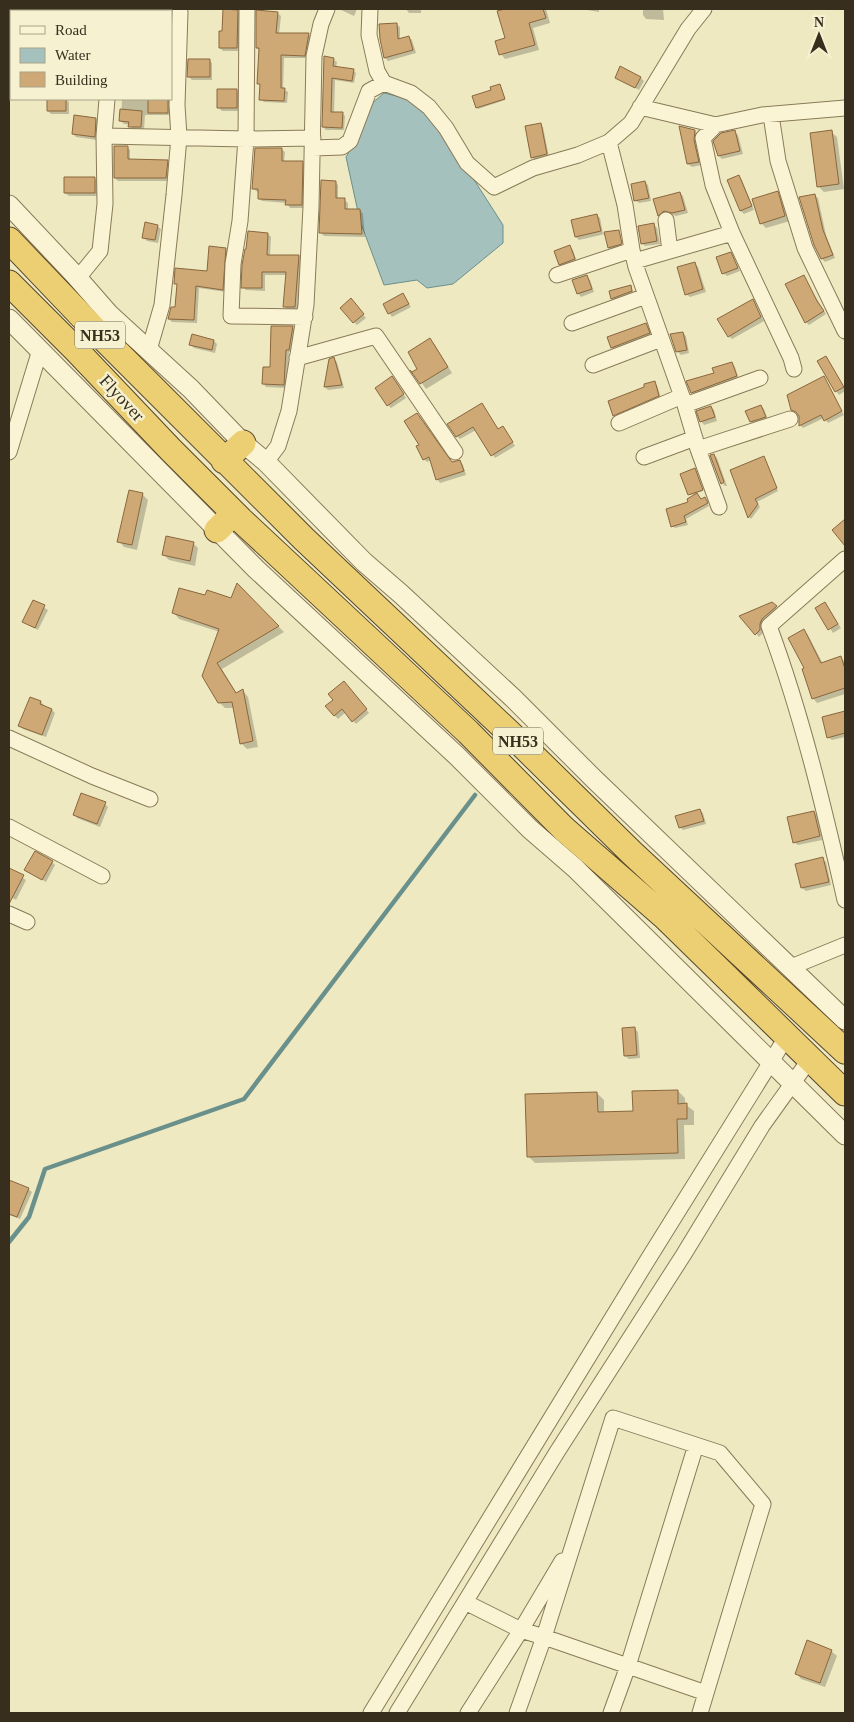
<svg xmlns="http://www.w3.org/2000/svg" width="854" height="1722" font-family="Georgia,serif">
<rect width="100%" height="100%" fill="#efe9c1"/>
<path fill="#a4c1bd" stroke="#6a908c" d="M384,93L413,100L444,133L503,225V243L453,284L427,288L417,280L384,285L360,221L346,157L358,137L369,106Z"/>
<path fill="#0003" d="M49,9H72V11H49Z
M339,9H357L354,16Z
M406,9H421V13H409Z
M509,9H546L550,23L533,28L539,50L505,59L501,54L507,39L499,12Z
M581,9H599V12Z
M643,9H663L664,20L646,19L643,15Z
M237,11L240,14V51H223L220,48L223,32Z
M277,13L281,16L279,34L309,35L312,38L308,58H284L283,89L288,92L287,103L264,102L260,99L261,86L259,83L260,51L257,48Z
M396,24L400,27V40L409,37L412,40L416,53L388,61L385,58Z
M9,30H11V43H9Z
M325,58L334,60L337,62L336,68L353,70L356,73L354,83L335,80L334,113H342L345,116L344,130H326L323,127Z
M209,60L212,63V80H192L189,77Z
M616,77L641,78L644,81L639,90Z
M500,85L505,100L478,109L477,107L492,90Z
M236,90L240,93V111H222L218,107Z
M48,99H66L69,102V114H51L48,111Z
M122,99H171V115H145L144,130H133L130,125L124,124L121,121Z
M95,119L99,122L97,140L76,137L73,134Z
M540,124L543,127L549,157L535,160L532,157Z
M681,128L695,131L698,134L697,144L701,165L692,167L688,164Z
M735,132L738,135L743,154L722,159L719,156Z
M831,132L837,137L844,189L824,192L818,186Z
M127,147L130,150V160L167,161L170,164L169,181H118L115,178Z
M281,149L285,152L284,162H302L305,166L304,208H290L287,203L262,201L259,198V192L256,191L253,188Z
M739,176L742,180L754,210L777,193L782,198L790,221L766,228L761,223L756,209L744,214L741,211L729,180Z
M95,179L98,182V196H69L65,193Z
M335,182L338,185V200H344L348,203V210H360L363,214L365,237L324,236L320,232Z
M645,182L648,185L651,201L639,203L635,200Z
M680,193L683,196L688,213L676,216L668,213L662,218L659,215Z
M814,195L818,198L826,235L835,258L825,262L822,259Z
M597,215L600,218L603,234L619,231L622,245L610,249L605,234L579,240L576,237Z
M654,225L657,228L660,244L645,246L642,243Z
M157,226L161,229L158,243L147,241L143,237Z
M268,234L271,237L270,256H299L302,259L298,310H288L285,307L287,275H265V291L246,290L243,287Z
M570,247L573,250L577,262L563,267L560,264Z
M226,249L229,252L226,292L199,288L197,323L172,322L169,319L176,309L178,286L175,283L208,273Z
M730,253L740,271L727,276L723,273Z
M694,263L698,267L706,292L690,297L686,294Z
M586,276L590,280L594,292L581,297L578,293Z
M803,276L826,314L809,325L806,322Z
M630,286L635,294L616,301L613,298Z
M403,295L411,307L392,317L384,305Z
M752,300L764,321L732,339L729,336Z
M354,303L366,318L357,325L354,322Z
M646,324L649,328L652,337L615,351L612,347Z
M293,327L296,331L292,352H289L286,388L266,387L263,383Z
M683,333L686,336L689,353L681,355L677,351Z
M430,340L435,345L452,373L426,389L414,372L419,369Z
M214,341L217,344L215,353L194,348L190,344Z
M826,358L845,389V391L839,395L836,391Z
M334,359L337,362L344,388L328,390L325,387L330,360Z
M732,363L735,367L739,380L695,396L692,392Z
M824,378L844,415L828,423L824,418L803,428L800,425L799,414L792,409Z
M395,381L406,398L391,408L388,405Z
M654,382L657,385L661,398L617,418L615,415L646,387Z
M482,405L499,430L506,431L515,446L495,458L476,430L460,439L457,436Z
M761,406L764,409L768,420L754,425L751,422Z
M711,407L714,410L717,421L704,425L701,421Z
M421,445L452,463L460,461L463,465L466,475L440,483L437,479L431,460L427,462L424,459Z
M714,455L717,458L727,486H725L722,483Z
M764,458L766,461L778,491L757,502L760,507L751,519L749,517Z
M696,471L703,491L691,495L690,494Z
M142,494L148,500L137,550L124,547L119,541Z
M697,494L701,500L705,499L709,506L686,519L688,525L675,528L673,526Z
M193,543L198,548L195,566L169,560L164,555Z
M238,586L284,632L222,669L237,694L243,691L248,697L258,747L247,749L241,743L235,708H225L219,702L203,676L220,632L179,619L174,613L206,597L232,600Z
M33,601L48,610L38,630L24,622Z
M772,603L779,610L763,628V633L759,637L741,616Z
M825,603L841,628L833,633L817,608Z
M804,631L808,635L823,664L841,658L845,662V694L817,703L813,698L806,669Z
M348,686L369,713L356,724L346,712L338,719L334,715Z
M30,698L41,702L44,705L43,707L52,710L55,713L46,737L23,729L20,725Z
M845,712V737L832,740L828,737L823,718Z
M105,804L108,807L100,827L77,818L74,814Z
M700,810L703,813L706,824L683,830L680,827Z
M814,812L817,815L822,840L798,845L794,842Z
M822,859L826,862L831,885L806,891L802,888L796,865Z
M52,862L55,865L46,882L26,870Z
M9,869L26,880L16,900L9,896Z
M634,1028L638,1032L640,1058L629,1059L625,1056Z
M678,1091L685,1098V1104L694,1111V1125H684L685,1159L535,1163L528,1156L597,1093L604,1100V1113L634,1112Z
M9,1181L28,1189L32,1192L20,1219L9,1215Z
M831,1651L837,1656L825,1687L801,1679L796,1673Z"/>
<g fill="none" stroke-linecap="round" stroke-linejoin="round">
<path stroke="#6a908c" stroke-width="4.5" d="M9,1242L29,1217L45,1169L244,1099L475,795"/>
</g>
<path fill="#cfa975" stroke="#89673d" d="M223,9L238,10L237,48H219V31H222Z
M505,9H543L546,18L529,23L535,45L499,55L495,41L505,38L497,11Z
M256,10L278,12L276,33H309L305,56L281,55V88H285L284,101L259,100L260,84H257L259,48H256Z
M397,23L398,39L409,36L413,50L384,58L380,39L379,24Z
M324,56L334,58L333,66L354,69L352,81L332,78L331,112H343L342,128L322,127Z
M188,59H210V77H187Z
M620,66L641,77L635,88L615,78Z
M500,84L505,99L476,108L472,96L491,90L490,87Z
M217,89H237V108H217Z
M47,99H66V111H47Z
M148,99H168V113H148Z
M120,109L142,111L141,127H128L129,122L119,121Z
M74,115L96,118L95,137L72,134Z
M541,123L547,154L531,158L525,126Z
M679,126L695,130L694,140L699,162L687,164Z
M735,130L740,151L718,156L713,141L721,133Z
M832,130L839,184L817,187L810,133Z
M114,146H128V159L168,160L166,178H114Z
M255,148H282V161H303L302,205H285L286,200L258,199V189H252Z
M739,175L752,206L740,211L727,180Z
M64,177H95V193H64Z
M321,180L336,181V198H345V209H360L362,234L319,233Z
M645,181L649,198L634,201L631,184Z
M778,191L785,216L760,224L752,199Z
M680,192L685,210L672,213L664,211L658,216L653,199Z
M815,194L823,230L833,255L821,259L814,245L799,197Z
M597,214L601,231L575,237L571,220Z
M145,222L158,225L155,240L142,238Z
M654,223L657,241L641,244L638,226Z
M619,230L622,244L608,248L604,232Z
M248,231L268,233L267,255H299L295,307H283L286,272H262V288H241L242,265L245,249H246Z
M570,245L575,259L559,265L554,251Z
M209,246L226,248L223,290L196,286L194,320L168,319L171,307H175L177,284H174L175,268L207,271Z
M731,252L738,268L722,274L716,257Z
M695,262L703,289L685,295L677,267Z
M587,275L592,289L577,294L572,280Z
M804,275L817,301L824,311L805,323L785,284Z
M631,285L632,291L611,299L609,291Z
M403,293L409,304L388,314L383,304Z
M351,298L364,314L353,323L340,308Z
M753,299L761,317L728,337L717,319Z
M646,323L650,333L611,348L607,337Z
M271,326H293L289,350H286L284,385L262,384L263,367H270Z
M683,332L687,350L676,352L670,334Z
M192,334L214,340L212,350L189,345Z
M430,338L448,367L420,384L410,370L412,372L417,369L408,352Z
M826,356L844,387L835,392L817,361Z
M334,357L342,385L324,387L329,359Z
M732,362L737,376L691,393L686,381L714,373L712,368Z
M392,376L404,394L387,406L375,388Z
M824,376L842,411L824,421L821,415L799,426V416L796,412L791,410L787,395Z
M655,381L659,396L613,416L608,401L644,387V384Z
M482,403L498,429L503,426L513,442L491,456L473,427L456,437L447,424Z
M761,405L766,417L750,422L745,411Z
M711,406L715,417L700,422L696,411Z
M417,413L452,462L460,460L464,471L436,480L429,457L423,460L416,446L419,445L404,421Z
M714,454L724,482L721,484L710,455Z
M764,456L777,488L755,499L758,504L748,518L730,470Z
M695,468L703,490L688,495L680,474Z
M129,490L143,493L132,545L117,542Z
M697,493L701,499L705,497L708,503L684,516L686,522L671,527L666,509L688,502L687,499Z
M845,519V546L832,530Z
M166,536L194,542L190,561L162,555Z
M237,583L279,626L217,663L236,693L243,689L253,741L240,744L232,702L218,703L202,676L219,629L172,613L179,588L205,595L207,590L231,598Z
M33,600L45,605L35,628L22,622Z
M772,602L777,606L762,619L760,624V630L755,635L739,616Z
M825,602L838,624L828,630L815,608Z
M804,629L821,663L841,656L845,669V688L812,699L802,669L804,668L788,638Z
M344,681L367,709L352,722L342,709L334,716L325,706L333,700L328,694Z
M30,697L41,701L40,704L52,709L42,735L18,726Z
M845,711V733L827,738L822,717Z
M81,793L106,802L97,824L73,815Z
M700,809L704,821L679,828L675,816Z
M814,811L820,836L793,843L787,817Z
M35,851L53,861L42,880L24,870Z
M823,857L829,882L801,888L795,864Z
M9,868L24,875L9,904Z
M635,1027L637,1055L624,1056L622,1028Z
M678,1090V1104L687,1103V1119H677L678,1153L527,1157L525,1094L597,1092L598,1112L633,1111L632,1091Z
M9,1180L29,1188L17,1217L9,1214Z
M807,1640L832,1650L820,1683L795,1674Z"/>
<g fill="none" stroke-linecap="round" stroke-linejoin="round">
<g stroke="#897a58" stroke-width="17">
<path id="minor" d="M247,9L246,139L240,221L233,264L231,316L305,317
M370,9L369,35L377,71L384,83L411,93L429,107L446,128L467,163L494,187L533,168L578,155L609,142L631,123L688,29L704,9
M110,11V9
M640,107L716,125L703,138L713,185L732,233L791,358L794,369
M771,115L778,161L805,248L845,331
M715,125L762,115L845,108
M104,136L246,139L313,138
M609,142L625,205L632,250L636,267L685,405L698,449L719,507
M313,148L342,147L350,141L369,91L384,83
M666,220L670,251
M635,261L732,233
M557,275L632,250
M78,278L100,251L105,204L104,136L107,99
M572,323L646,296
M149,350L162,305L174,195L179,137L177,105L180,12
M297,358L376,336L455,452
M593,365L661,339
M685,405L760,378
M619,423L682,396
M698,449L790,419
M9,452L40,350
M644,457L695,438
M266,462L278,446L289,411L306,305L311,207L314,56L321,24L327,9
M845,559L769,626C802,715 824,808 845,900
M9,738L92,776L150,799
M9,827L102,876
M9,914L27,922
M791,967L845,945
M465,1602L521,1630L544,1637L706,1693L763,1504L720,1453L613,1418L544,1637L517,1713
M371,1713L647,1261L787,1036
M397,1713L557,1452L684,1254L762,1126L810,1059
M468,1713L521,1630L562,1561
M611,1713L628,1666L696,1445
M700,1713L706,1693"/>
</g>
<g stroke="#897a58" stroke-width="21">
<path id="tertiary" d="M9,205L74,274L109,314L191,389L243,443L266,462L364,562L401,594L513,698L594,779L845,1020
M9,319L256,569L457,756L530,829L575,868L845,1135"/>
</g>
<g stroke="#57472c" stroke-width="27">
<path id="trunk" d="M9,240L94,329L304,539L518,741L632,853L845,1051
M9,283L76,350L171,450L241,520L468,732L564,829L665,917L845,1093
M224,461L243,443
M217,530L234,513"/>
</g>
<use href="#minor" stroke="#faf4d4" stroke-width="15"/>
<use href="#tertiary" stroke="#faf4d4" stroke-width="19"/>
<use href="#trunk" stroke="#ebcf72" stroke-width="25"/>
</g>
<g text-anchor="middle" stroke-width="5" stroke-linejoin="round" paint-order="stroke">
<g fill="#f6f1d1" stroke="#716853" stroke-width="1">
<rect x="75" y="321.5" width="50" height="27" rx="4"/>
<rect x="493" y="727.5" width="50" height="27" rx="4"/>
</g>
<g font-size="16" font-weight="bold" fill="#382e1d">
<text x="100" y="341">NH53</text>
<text x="518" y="747">NH53</text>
</g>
<g font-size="18" fill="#382e1d" stroke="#f6f1d1">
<text transform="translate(122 398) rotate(47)" y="6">Flyover</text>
</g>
</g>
<rect width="854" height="1722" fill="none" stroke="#382e1d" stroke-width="20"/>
<rect x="10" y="10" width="162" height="90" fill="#f6f1d1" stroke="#aaa389"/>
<rect x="20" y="26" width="25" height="8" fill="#faf4d4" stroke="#aaa389"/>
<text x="55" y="35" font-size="15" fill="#382e1d">Road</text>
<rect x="20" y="48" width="25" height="15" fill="#a4c1bd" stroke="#aaa389"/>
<text x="55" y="60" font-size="15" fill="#382e1d">Water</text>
<rect x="20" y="72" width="25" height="15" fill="#cfa975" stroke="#aaa389"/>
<text x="55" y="85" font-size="15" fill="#382e1d">Building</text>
<g transform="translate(819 35)" stroke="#f6f1d1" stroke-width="4" paint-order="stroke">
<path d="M0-4L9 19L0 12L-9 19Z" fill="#382e1d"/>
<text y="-8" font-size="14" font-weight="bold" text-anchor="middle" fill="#382e1d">N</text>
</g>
</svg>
